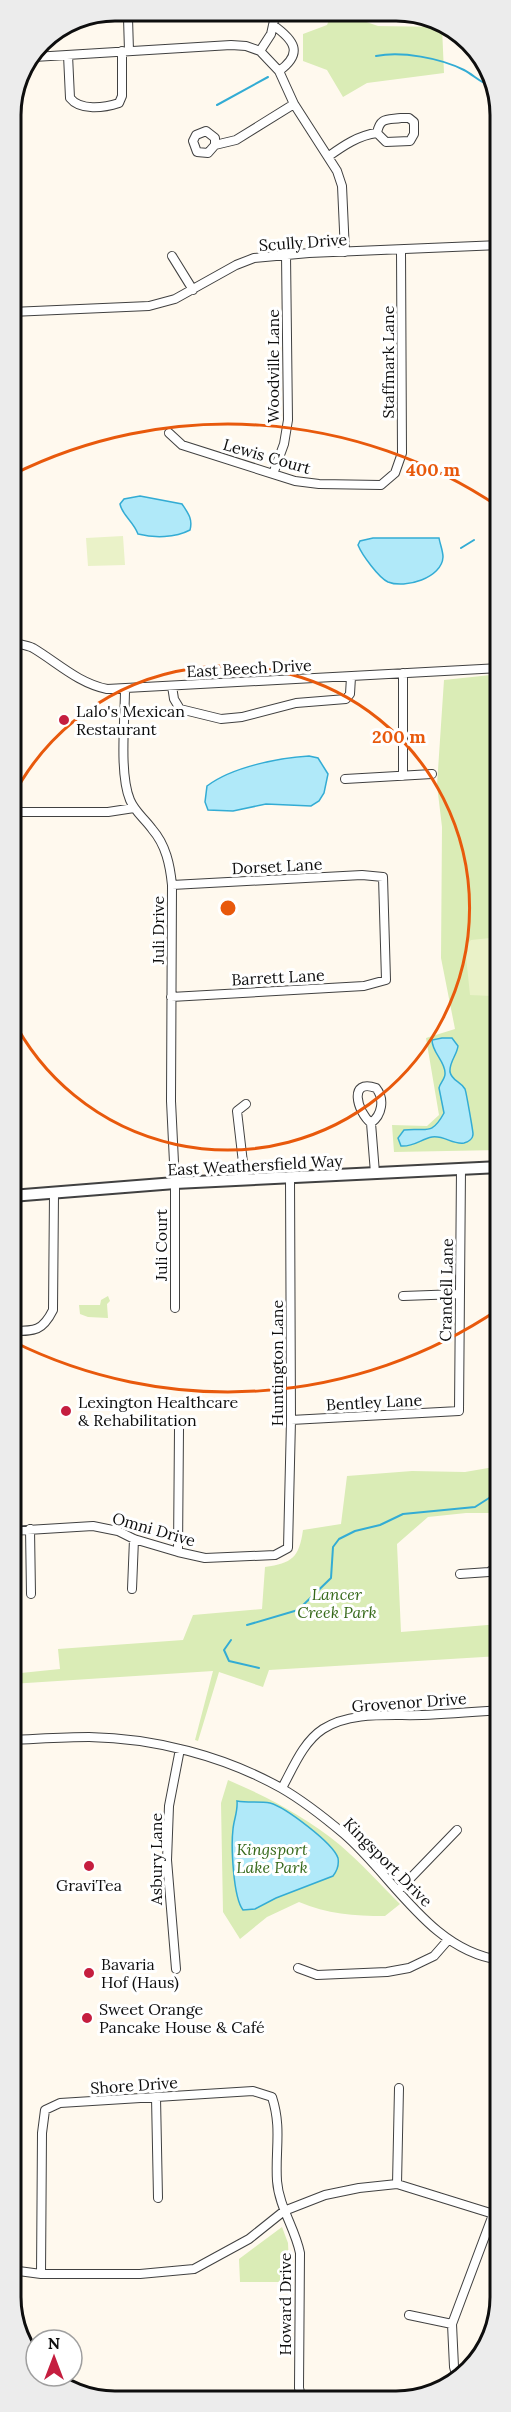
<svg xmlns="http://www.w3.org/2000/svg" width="511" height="2412" font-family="Lora,serif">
<rect width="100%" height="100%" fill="#fff9ee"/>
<path fill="#daecb6" d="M331,15H346L378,26L442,27L444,73L367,83L343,97L327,70L303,61V34L327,25Z
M500,674V1150L394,1152L392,1125L427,1126L439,1115L426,1038L455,1029L441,958L442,827L437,785L444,680Z
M108,1296L110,1301L107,1304L108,1318L88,1317L80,1314L79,1305H100L101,1300Z
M500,1445V1531L491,1513H466L428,1517L397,1544L401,1632L500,1624V1656L269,1670L263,1687L219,1672L198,1741L195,1740L213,1671L11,1684V1674L60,1669L58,1649L183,1640L193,1615L262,1609L265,1567C292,1563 299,1558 303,1530L341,1524L347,1476L412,1471L465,1472L494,1467Z
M228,1780C268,1797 306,1817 340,1845C361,1863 380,1884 400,1904L385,1916C354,1916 327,1914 299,1902L267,1917L240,1939L223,1912L221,1803Z
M282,2227L288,2243L290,2282H240L239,2259Z"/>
<path fill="#eaf2c8" d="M123,536L125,565L88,566L86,538Z
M500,937V993L492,996L470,995L465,946L471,940Z"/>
<path fill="#b0e9f9" stroke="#33acd4" stroke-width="1.5" d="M140,496L182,504C188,513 193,519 190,530C175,538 154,538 138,534C133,521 122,515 120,504L124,499Z
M373,538H439C440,544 443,551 443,557C442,578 405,589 388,582C379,578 362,555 358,545L360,541Z
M309,756L318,758L328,774L324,793L319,801L311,806L266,804L233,811L208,810L205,802L207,786C232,767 278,758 309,756Z
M442,1038H452L458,1046C457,1055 449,1062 450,1072C452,1081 460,1081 465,1089C466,1091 473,1131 473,1134C473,1139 468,1142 464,1143C453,1145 444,1135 432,1137C421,1139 414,1147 401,1146L398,1138L404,1130C426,1127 431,1137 444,1113L439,1088C440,1083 445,1079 445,1074C446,1062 432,1053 432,1040Z
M237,1801C248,1803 260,1801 270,1803C285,1807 333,1843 338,1858C339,1864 337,1871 333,1876L276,1898L255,1909L243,1910C233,1897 231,1846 233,1829C234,1819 238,1811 237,1801Z"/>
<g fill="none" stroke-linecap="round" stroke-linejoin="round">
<path stroke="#33acd4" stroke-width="2" d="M376,56C402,51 440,58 464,70C474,75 482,85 493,86
M217,105L268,77
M496,543L500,542
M461,548L474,540
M247,1625L298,1610L331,1578L333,1547L339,1539L355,1531L380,1525L403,1514L475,1507L500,1491
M231,1640L224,1650L229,1661L259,1668"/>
<g stroke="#414141" stroke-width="10">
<path id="minor" d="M275,16L271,34L260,51L279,71L294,104L337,171L342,186L345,252
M128,18L129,51
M273,25C294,40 304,53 279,71
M68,55L70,98C80,111 104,108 119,103L122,96V51
M34,57L231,45L246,46L260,51
M401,118H409L414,122V134L410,141L386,142L377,133C380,117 387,120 401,118Z
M215,145V138L206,131L196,135L193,141L197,152L208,153L215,145L236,140L294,104
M329,156C343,146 359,135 377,133
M172,256L193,290
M11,312L149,306L175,299L236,265L254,258L309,253L500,245
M169,433L182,445L295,481L319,484L381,485L395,473L402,453L401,250
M273,474L284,444L288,420L286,255
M11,642C18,644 27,645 33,648C58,663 78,683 107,689L500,668
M172,686L174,699L180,709L221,719L242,717L296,703L346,699L350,694L351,677
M125,689C125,719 119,774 130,800C135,812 145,819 152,829C166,845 170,865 172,885L171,1101L175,1183V1308
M403,776V673
M345,779L432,774
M11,812H108L134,808
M171,997L364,986L386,980L383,877L362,875L172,885
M371,1123C382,1115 385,1099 376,1088C348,1078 357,1112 371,1123L375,1173
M245,1180L237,1111L246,1104
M403,1296L459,1294
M11,1331C34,1331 42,1332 53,1310L54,1194
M291,1420L459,1411L461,1169
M30,1529L31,1594
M11,1531L93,1526L118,1531L134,1539L178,1552L205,1558L275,1555L288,1548L291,1420L290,1178
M178,1552L179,1429
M460,1574L489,1572L500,1565
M132,1589L134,1539
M11,1740C37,1739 63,1737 89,1737C154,1738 224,1756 281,1788C302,1800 325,1818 344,1834C393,1876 431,1951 500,1960
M282,1788C293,1768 303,1742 323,1729C351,1711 391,1716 422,1715C448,1714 474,1712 500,1710
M398,1891L457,1830
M298,1968L317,1975L387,1972L409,1968L434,1956L448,1940
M176,1969L167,1860L169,1806L180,1749
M156,2097L158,2198
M397,2184L399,2088
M11,2270L41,2274H140L194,2269L249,2239L284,2211L325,2195L359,2188L397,2184L500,2216
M41,2274L42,2133L45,2110L60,2103L253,2091L272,2097C282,2128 275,2150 277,2181C279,2207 295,2228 300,2253L299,2388L302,2400
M409,2315L452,2324
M457,2377L454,2367L452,2324L500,2196"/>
</g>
<g stroke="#414141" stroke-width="14">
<path id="tertiary" d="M11,1196L175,1183L500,1167"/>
</g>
<use href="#minor" stroke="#fff" stroke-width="8"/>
<use href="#tertiary" stroke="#fff" stroke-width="10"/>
</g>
<g fill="none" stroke="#e8590c" stroke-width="3">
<path d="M11 800A242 242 0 1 1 11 1016"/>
<path d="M499 1309A484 484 0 0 1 12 1341M12 475A484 484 0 0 1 499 507"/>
</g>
<g fill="#c51e3f" stroke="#fff" stroke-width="2">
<circle cx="64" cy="720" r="6"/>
<circle cx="66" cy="1411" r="6"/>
<circle cx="89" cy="1866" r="6"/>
<circle cx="89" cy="1973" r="6"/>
<circle cx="87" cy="2018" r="6"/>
</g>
<g text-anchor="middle" stroke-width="6" stroke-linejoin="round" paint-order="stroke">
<g font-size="16" fill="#0e0e0e" stroke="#fff">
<text transform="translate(303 242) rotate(-4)" y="6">Scully Drive</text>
<text transform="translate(388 362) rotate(-90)" y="6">Staffmark Lane</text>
<text transform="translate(273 366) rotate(-90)" y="6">Woodville Lane</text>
<text transform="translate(267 456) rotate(16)" y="6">Lewis Court</text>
<text transform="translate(249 668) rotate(-3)" y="6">East Beech Drive</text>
<text transform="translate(277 866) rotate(-3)" y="6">Dorset Lane</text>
<text transform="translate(158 930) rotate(-90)" y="6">Juli Drive</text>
<text transform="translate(278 977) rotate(-3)" y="6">Barrett Lane</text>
<text transform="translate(255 1165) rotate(-3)" y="6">East Weathersfield Way</text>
<text transform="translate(161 1245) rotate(-90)" y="6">Juli Court</text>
<text transform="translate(446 1290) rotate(-89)" y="6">Crandell Lane</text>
<text transform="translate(277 1363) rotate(-90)" y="6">Huntington Lane</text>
<text transform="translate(374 1402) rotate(-3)" y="6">Bentley Lane</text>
<text transform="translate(154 1529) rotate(16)" y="6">Omni Drive</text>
<text transform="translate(409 1702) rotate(-4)" y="6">Grovenor Drive</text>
<text transform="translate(156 1859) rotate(-90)" y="6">Asbury Lane</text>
<text transform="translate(388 1862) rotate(45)" y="6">Kingsport Drive</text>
<text transform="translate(134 2085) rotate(-4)" y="6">Shore Drive</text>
<text transform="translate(285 2304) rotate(-90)" y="6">Howard Drive</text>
</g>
<g font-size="16" fill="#0e0e0e" stroke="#fff" text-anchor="start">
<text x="76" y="717">Lalo's Mexican<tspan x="76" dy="18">Restaurant</tspan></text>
<text x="78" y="1408">Lexington Healthcare<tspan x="78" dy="18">&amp; Rehabilitation</tspan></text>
<text x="89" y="1891" text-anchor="middle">GraviTea</text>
<text x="101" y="1970">Bavaria<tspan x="101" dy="18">Hof (Haus)</tspan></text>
<text x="99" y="2015">Sweet Orange<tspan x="99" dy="18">Pancake House &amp; Café</tspan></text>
</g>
<g font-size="16" font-style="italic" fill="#36691a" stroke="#fff">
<text x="337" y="1600">Lancer<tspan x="337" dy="18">Creek Park</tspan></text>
<text x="272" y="1855">Kingsport<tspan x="272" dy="18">Lake Park</tspan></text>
</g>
</g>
<path d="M0 0H511V2412H0ZM115 21H396A94 94 0 0 1 490 115V2297A94 94 0 0 1 396 2391H115A94 94 0 0 1 21 2297V115A94 94 0 0 1 115 21Z" fill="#ececec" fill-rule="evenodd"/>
<path fill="none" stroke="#0e0e0e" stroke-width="3" d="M115 21H396A94 94 0 0 1 490 115V2297A94 94 0 0 1 396 2391H115A94 94 0 0 1 21 2297V115A94 94 0 0 1 115 21Z"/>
<circle cx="228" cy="908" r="9" fill="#e8590c" stroke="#fff" stroke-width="3"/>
<g font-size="18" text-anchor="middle" font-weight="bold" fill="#e8590c" stroke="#fff" stroke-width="6" stroke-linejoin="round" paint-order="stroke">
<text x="433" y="476">400 m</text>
<text x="399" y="743">200 m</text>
</g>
<g transform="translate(54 2358)"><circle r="28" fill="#ffffff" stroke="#9f9f9f" stroke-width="1.5"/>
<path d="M0-4.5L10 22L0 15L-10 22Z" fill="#c51e3f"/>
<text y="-9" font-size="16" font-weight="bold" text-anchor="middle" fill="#0e0e0e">N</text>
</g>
</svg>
